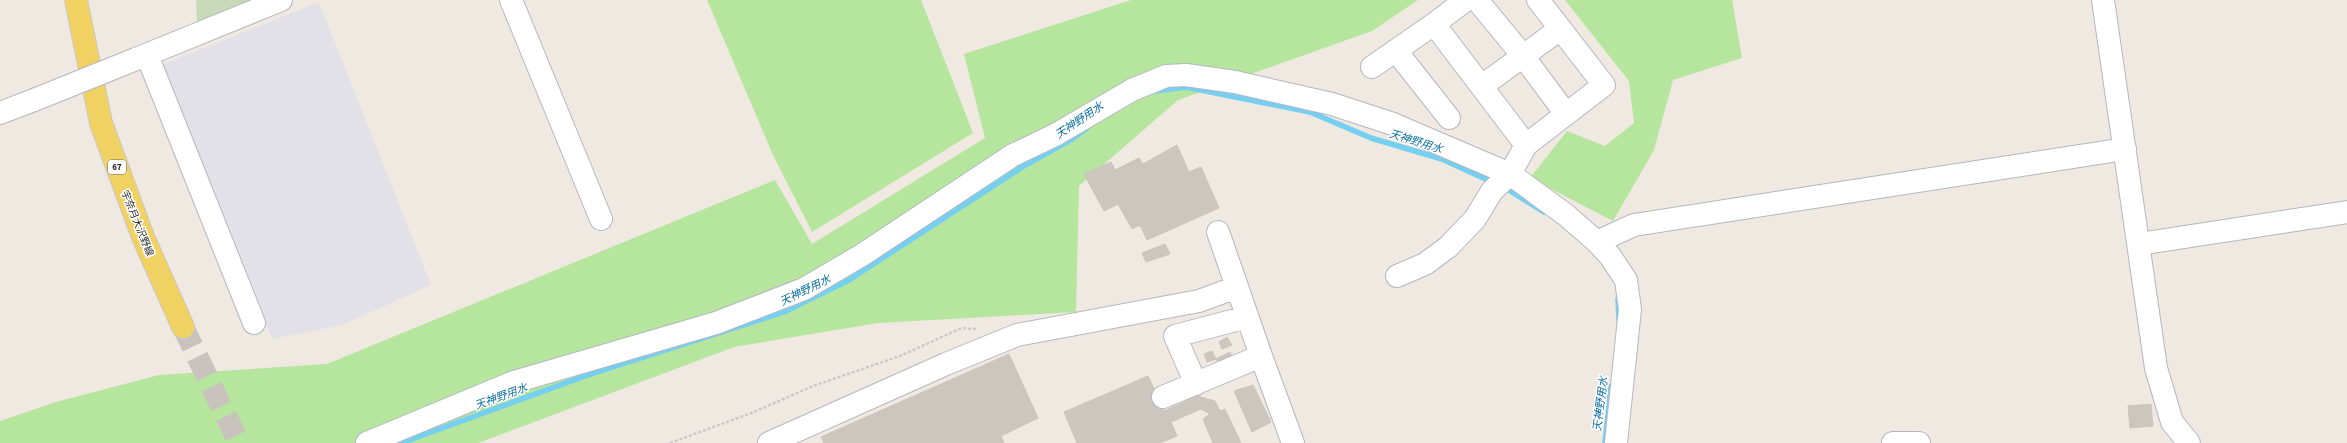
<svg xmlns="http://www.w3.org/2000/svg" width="2347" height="443" font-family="'Source Sans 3','Noto Sans JP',sans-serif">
<rect width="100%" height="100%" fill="#efe9e1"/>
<path fill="#e3e1e8" d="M319,2L431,285L342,325L272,339L162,65Z"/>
<path fill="#b6e59e" d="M707,0H921L973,133L812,232L773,155Z
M1131,0H1418L1372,31L1178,100L1079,186L1076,312L878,323L734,347L478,443H0V421L56,402L159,375L327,364L775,180L812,244L985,138L964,54Z
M1565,0H1732L1742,58L1673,80L1654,150L1613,221L1530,178L1567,131L1605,146L1634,123L1629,81Z"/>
<path fill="#c8d9b8" d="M196,0H254L197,22Z"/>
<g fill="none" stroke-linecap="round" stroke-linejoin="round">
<path stroke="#75cff0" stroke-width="5.5" d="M1155,91L1186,87L1310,112L1371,138L1442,159L1494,183
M1504,187L1544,212
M1618,299L1619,320
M401,443L585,376L784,312L849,280L1022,167L1072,139L1087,128
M1605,443L1611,386"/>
</g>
<path fill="#cbc7bf" stroke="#cbc5ba" d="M1177,145L1189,172L1201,167L1219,208L1147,240L1140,225L1132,229L1118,204L1104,211L1084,174L1111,162L1115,170L1139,158L1143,164Z
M1165,244L1170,254L1146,262L1142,253Z
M1227,337L1232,345L1222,349L1219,342Z
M1212,351L1216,359L1207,362L1204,354Z
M1230,352L1233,359L1220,366L1216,359Z
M1009,354L1038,418L1001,436L1004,443H824L821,437Z
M1148,376L1164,411L1197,396L1215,401L1220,411L1225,409L1241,443H1213L1203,419L1210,414L1201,409L1171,422L1177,436L1160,443H1077L1064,412Z
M1253,385L1271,422L1252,432L1234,391Z
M2151,404L2153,426L2130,428L2128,406Z"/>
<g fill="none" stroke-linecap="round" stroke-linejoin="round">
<path stroke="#c8c4bd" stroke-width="22" stroke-dasharray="22 11" stroke-linecap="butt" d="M183,327L239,443"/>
<g stroke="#b4b7c1" stroke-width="24">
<path id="minor" d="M511,0L601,219
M1466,0L1434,24L1526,145
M1477,0L1523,56L1566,114
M2103,0L2156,368L2172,422L2189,443
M1396,51L1449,118
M147,55L254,323
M136,59L281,0
M1372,67L1434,24
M1482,86L1560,29
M0,113L34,100
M1218,232L1261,356
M2139,244L2347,212
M1397,276L1425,264L1448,247L1475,219L1492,191L1510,174L1566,215L1597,242
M1196,384L1175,336L1247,317
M1163,397L1261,356L1293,443
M367,443L514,382L716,323L804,289L862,255L1013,155L1055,135L1132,90L1166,76L1186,75L1235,82L1332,104L1393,124L1510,174L1526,145L1604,85L1538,0
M769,443L946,364L1017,335L1199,301L1237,287
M1616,443L1630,309L1626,280L1610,256L1597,242L1634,225L2125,149
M1893,443H1919"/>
</g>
<g stroke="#c9c9c9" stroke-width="24">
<path id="major" d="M76,0L101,123L143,237L183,327"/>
</g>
<path stroke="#c9c9c9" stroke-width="2.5" stroke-dasharray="3 2" stroke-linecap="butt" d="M670,443L754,412L813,386L900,356L962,328L976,329"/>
<use href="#minor" stroke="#fff" stroke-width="22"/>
<use href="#major" stroke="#f2d163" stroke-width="22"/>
<g stroke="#b4b7c1" stroke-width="24" stroke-linecap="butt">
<path id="minor-bridge" d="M34,100L136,59"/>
</g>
<use href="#minor-bridge" stroke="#fff" stroke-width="22"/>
</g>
<g text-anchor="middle" stroke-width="3" stroke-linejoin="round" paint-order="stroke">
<rect fill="#fff" stroke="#6d6d6d" stroke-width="1" x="108" y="160" width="18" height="14" rx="3"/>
<g font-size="9" font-weight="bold" fill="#2e2e2e">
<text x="117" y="170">67</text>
</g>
<g font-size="10" fill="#2e2e2e" stroke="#fff">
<text transform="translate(138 223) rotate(68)" y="4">宇奈月大沢野線</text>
</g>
<g font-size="11" font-style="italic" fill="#0d6fa3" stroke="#fff">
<text transform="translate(1079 120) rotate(-34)" y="4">天神野用水</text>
<text transform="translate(1416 141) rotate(17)" y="4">天神野用水</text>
<text transform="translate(805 290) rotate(-26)" y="4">天神野用水</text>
<text transform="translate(501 396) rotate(-20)" y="4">天神野用水</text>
<text transform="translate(1600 404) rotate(-83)" y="4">天神野用水</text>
</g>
</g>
</svg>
